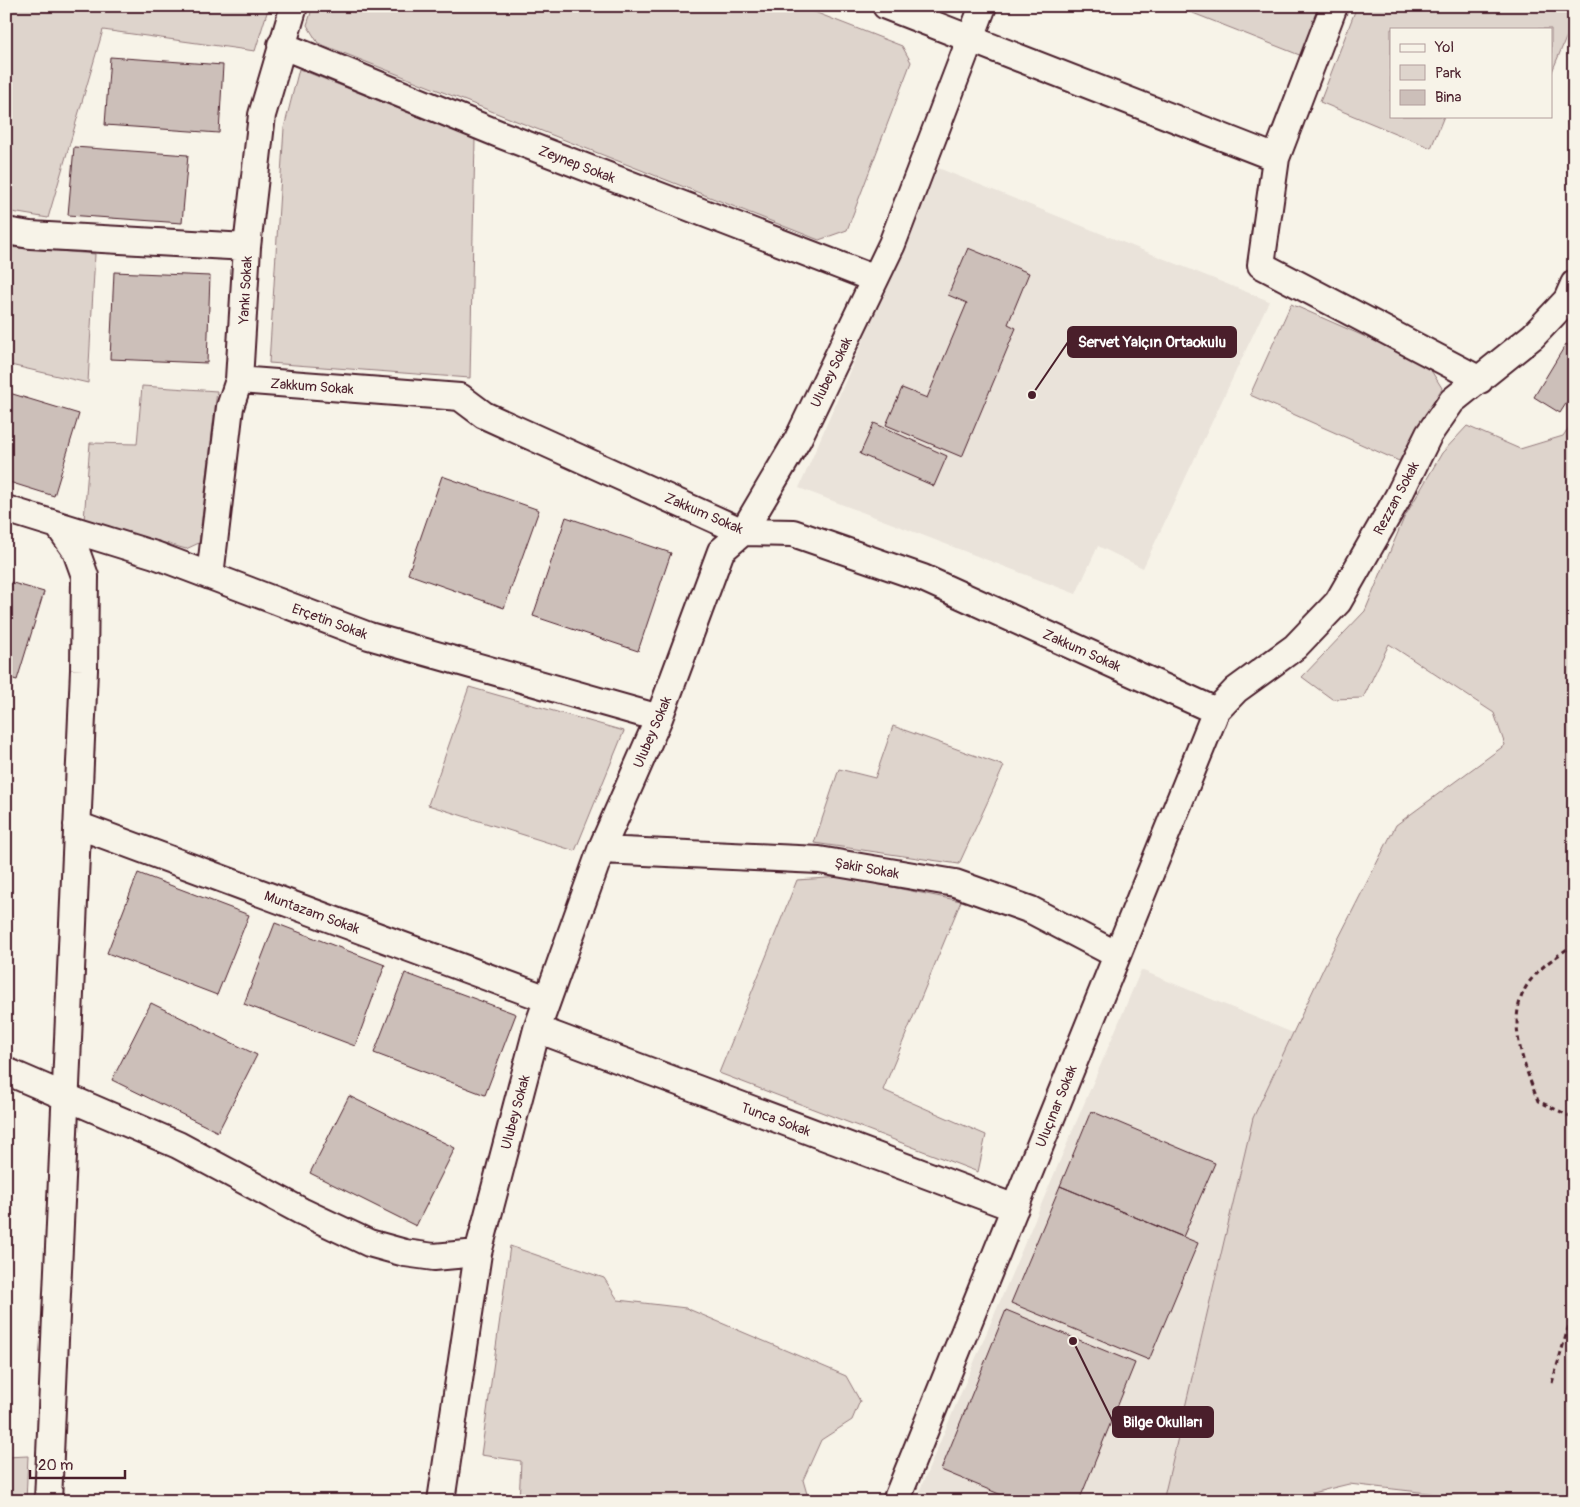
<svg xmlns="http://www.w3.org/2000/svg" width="1580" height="1507" font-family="Pangolin,sans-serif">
<rect width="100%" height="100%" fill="#f7f3e8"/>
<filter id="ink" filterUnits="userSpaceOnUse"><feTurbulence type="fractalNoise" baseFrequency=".02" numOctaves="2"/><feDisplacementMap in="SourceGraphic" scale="10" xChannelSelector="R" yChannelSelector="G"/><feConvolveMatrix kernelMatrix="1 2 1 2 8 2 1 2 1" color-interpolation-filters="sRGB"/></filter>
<g filter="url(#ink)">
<path fill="#eae3da" d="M938,168L1269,301L1143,568L1098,546L1076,594L799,488Z
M1141,970L1293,1033L1253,1118L1163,1501H915Z"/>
<path fill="#ded4cc" stroke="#947a7c" d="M6,6H269L255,51L103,30L48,218L6,211Z
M313,6H799L902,46L911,62L847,230L819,240L318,43L307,25Z
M1175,6H1321L1302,56Z
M1357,6H1574V19L1551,74V29H1391V116H1444L1431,148L1320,102Z
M299,69L475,139L470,378L269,363L284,128Z
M6,247L95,254L88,383L6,364Z
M1291,304L1427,364L1442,388L1399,461L1250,395Z
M142,386L217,391L199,543L186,549L84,520L90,443L137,444Z
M1574,420V1501H1499L1349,1484L1279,1501H1163L1253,1118L1325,965L1396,825L1505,745L1494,713L1389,644L1363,698L1332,699L1302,677L1365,611L1404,518L1442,453L1467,426L1520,449L1563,436Z
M469,687L624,731L575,851L428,805Z
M893,726L1004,766L959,864L814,843L839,769L875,778Z
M842,877L961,901L883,1090L986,1135L978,1172L719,1073L797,880Z
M510,1246L604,1278L618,1300L686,1308L846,1376L860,1401L852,1420L821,1440L803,1480L809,1501H519L521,1461L481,1455Z
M28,1456L26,1501H6V1457Z"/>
<path fill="#ccbfb9" stroke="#4a1f2b" d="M110,57L223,65L219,133L105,125Z
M74,147L188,155L182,223L68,215Z
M968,248L1029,273L1008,324L1016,328L962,457L886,425L902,388L927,398L967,303L948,295Z
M114,272L210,276L207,363L110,359Z
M1566,344L1574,349V391L1560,413L1534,397Z
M6,392L79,414L54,496L6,481Z
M874,423L947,456L934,486L860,454Z
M442,476L539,510L504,608L408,574Z
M566,517L671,553L638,651L533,616Z
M6,581L44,592L17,680L6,677Z
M138,873L249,915L217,995L107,953Z
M275,923L385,965L355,1046L244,1004Z
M405,973L516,1014L485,1095L374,1053Z
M151,1003L257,1055L218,1132L112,1080Z
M349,1096L455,1148L416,1226L310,1173Z
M1091,1111L1215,1163L1183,1237L1060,1186Z
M1060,1186L1198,1243L1149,1360L1011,1303Z
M1006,1310L1135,1363L1079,1501H1016L941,1470Z"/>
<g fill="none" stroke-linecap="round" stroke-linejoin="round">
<g stroke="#4a1f2b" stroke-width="30">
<path id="minor" d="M886,6L1276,158
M1334,6L1276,158L1261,265L1480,380
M281,45L499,134L875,279
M6,231L30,235L247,247
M239,380L460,397L484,415L743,532L793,533L923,578L1216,711
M6,509L155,555L369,636L659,718
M210,576L230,407L239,380L247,247L262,115L294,6
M77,825L547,999
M601,850L819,860L955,883L1031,910L1117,955
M537,1029L1015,1208
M6,1071L178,1145L301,1211L369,1243L405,1253L434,1257L478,1253
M48,1501L84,670L85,576L76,551L58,525
M441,1501L478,1253L537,1029L601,850L659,718L721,551L743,532L798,439L892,244L983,6
M896,1501L1216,711L1236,690L1295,647L1338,602L1398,497L1429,434L1452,401L1533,336L1567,300L1574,284"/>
</g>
<path stroke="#4a1f2b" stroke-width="3" stroke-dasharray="5 4" stroke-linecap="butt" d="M1574,944C1561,954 1545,963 1535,975C1501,1011 1523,1062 1538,1101L1574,1118
M1552,1383L1574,1308"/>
<use href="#minor" stroke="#f7f3e8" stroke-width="26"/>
</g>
</g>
<g text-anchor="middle" stroke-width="4.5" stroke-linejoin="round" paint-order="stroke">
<g font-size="14" fill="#4a1f2b" stroke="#f7f3e8">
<text transform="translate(577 164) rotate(21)" y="5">Zeynep Sokak</text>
<text transform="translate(245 290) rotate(-87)" y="5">Yankı Sokak</text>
<text transform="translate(831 372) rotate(-64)" y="5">Ulubey Sokak</text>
<text transform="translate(312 386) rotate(4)" y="5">Zakkum Sokak</text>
<text transform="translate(1396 498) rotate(-62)" y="5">Rezzan Sokak</text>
<text transform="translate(704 513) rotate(23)" y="5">Zakkum Sokak</text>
<text transform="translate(330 621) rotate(20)" y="5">Erçetin Sokak</text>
<text transform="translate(1082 650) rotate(24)" y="5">Zakkum Sokak</text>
<text transform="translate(652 732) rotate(-67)" y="5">Ulubey Sokak</text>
<text transform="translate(867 868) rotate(10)" y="5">Şakir Sokak</text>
<text transform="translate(312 912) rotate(20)" y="5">Muntazam Sokak</text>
<text transform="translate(1056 1106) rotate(-68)" y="5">Uluçınar Sokak</text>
<text transform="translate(515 1112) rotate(-75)" y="5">Ulubey Sokak</text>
<text transform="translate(776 1119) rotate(20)" y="5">Tunca Sokak</text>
</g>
</g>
<path fill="none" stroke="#4a1f2b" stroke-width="2" d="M1032 395L1068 342M1073 1341L1113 1422"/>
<g fill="#4a1f2b" stroke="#f7f3e8" stroke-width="2">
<circle cx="1032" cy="395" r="5"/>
<circle cx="1073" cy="1341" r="5"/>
</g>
<g fill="#4a1f2b" stroke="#4a1f2b" stroke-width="2">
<rect x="1068" y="327" width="168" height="30" rx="5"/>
<rect x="1113" y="1407" width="100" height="30" rx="5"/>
</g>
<g font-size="15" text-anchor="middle" font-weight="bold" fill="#fff">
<text x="1152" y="347">Servet Yalçın Ortaokulu</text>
<text x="1163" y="1427">Bilge Okulları</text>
</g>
<rect width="1580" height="1507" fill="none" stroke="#f7f3e8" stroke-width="25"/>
<rect x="12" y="12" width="1555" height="1482" fill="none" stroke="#4a1f2b" stroke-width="2" filter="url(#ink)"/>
<rect x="1390" y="28" width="162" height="90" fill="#f7f3e8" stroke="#b29e9c"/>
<rect x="1400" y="44" width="25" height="8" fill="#f7f3e8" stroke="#b29e9c"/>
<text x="1435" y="52" font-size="15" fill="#4a1f2b">Yol</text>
<rect x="1400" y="65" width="25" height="15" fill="#ded4cc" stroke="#b29e9c"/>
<text x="1435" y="78" font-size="15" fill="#4a1f2b">Park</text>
<rect x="1400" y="90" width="25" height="15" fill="#ccbfb9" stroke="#b29e9c"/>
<text x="1435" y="102" font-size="15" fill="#4a1f2b">Bina</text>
<path d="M30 1470v8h95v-8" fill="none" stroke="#4a1f2b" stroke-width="2.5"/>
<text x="38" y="1470" font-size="15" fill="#4a1f2b" stroke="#f7f3e8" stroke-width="4" paint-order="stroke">20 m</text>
</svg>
